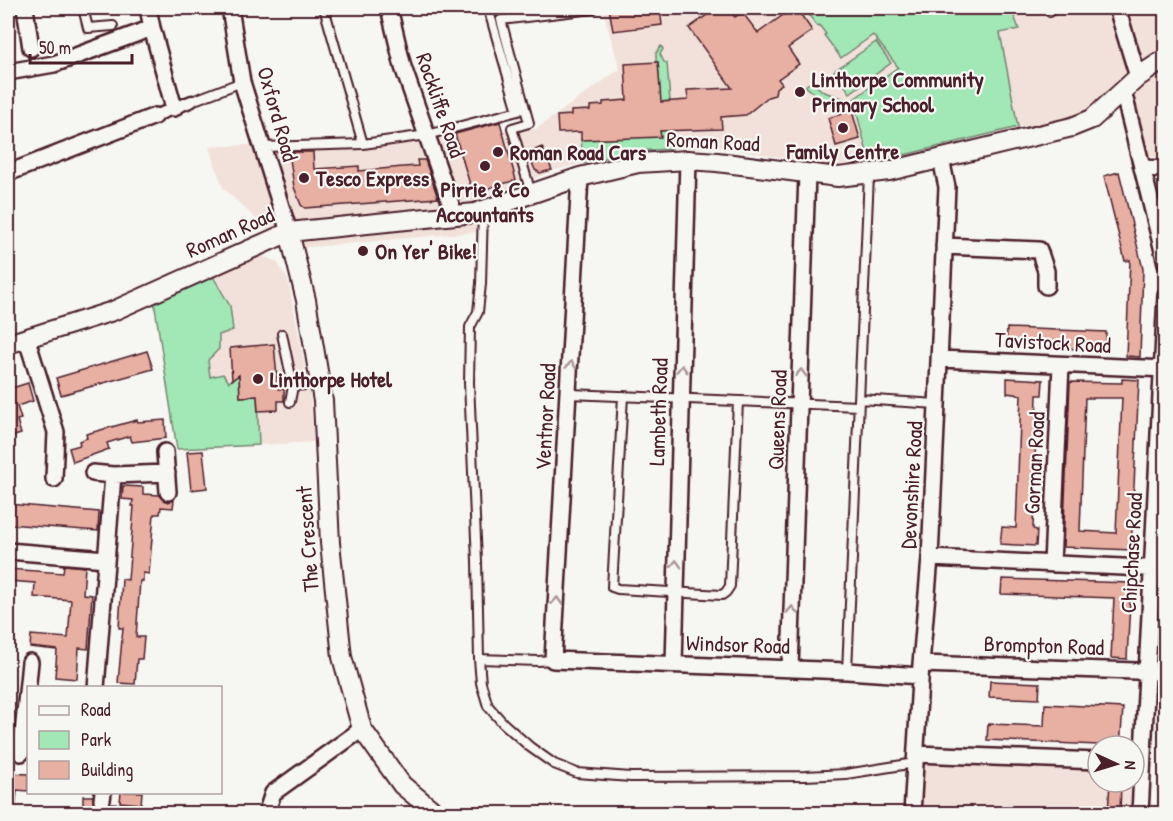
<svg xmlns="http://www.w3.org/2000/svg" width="1173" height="821" font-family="'Patrick Hand',sans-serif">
<rect width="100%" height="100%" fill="#f6f6f2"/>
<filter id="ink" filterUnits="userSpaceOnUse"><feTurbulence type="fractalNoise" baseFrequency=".0167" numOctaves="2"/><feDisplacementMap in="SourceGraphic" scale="12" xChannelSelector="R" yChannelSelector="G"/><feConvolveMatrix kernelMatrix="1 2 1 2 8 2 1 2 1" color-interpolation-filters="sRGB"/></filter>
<g filter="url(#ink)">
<path fill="#f2e1da" d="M602,8H1165V157L1149,156L1134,110L1018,127L900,156L846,164L825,165L720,147L636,151L554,170L481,202L486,231L288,249L223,188L209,147L536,129L620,69Z
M258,254L277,262L288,280L310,394L314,442L177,449L154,301Z
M916,754L1098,761V782H1134V763H1142L1140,813L912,814Z"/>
<path fill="#a1e8b6" stroke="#768470" stroke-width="1.5" d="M804,8H1011L1019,29L1000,33L1018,127L900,156L869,160L856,110L822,99L805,86L811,82L824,92L851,101L898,67L873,35L841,58L824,35L826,34L819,25L817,26Z
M876,42L891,63L850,93L834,71Z
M661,46L663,49L660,54L664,62L667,63L670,101L658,102L660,91L658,62H656V53Z
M671,130L672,149L636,151L584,163L581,140L661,136L660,131Z
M211,273L230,306L233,330L219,335V349L208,360L210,377L223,374L229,382L239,375L240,397L257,396L259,445L177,449L154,301Z"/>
<path fill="#e8afa3" stroke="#4a1f2b" stroke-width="1.5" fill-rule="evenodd" d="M609,8H660L662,25L613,31Z
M717,8H727L735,17L742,12L758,33L793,8H796L809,26L812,31L788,48L799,64L778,79L782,84L776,88L775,95L768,97L746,115L721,117L722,129L660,131L661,137L581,140V132L558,133L557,116L571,115V111L590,110V106L603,105V102L627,100L625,64L658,62L661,102L688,100L687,90L732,88L689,28Z
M852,111L860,139L836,146L828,118Z
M500,122L516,180L476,192L471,188L455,134Z
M542,147L552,170L540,173L535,170L528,153Z
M289,152H313L314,169L359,166V171L403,167L418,166L417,160H425L438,198L305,208L301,205L294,187Z
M1119,172L1143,269L1140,357L1126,356L1130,260L1125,261L1104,176Z
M1007,328L1106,332V350L1006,346Z
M274,344L278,389H284V401H278V410L258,411L257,396L240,397L239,375L232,380L230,348Z
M147,351L153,369L61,395L56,378Z
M1007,378L1043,380L1042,395H1037L1033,529L1037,530L1036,546L1000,544L1002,527L1016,528L1021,395L1007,393Z
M1122,379L1139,380L1131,550L1063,547L1070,382L1122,383ZM1085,398H1122L1116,533L1080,531Z
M10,383L12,388L28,383L33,401L17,406L21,419L17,420L21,434L8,438V384Z
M137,420L138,422L165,420L166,438L132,442L130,436L107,443L109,449L73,462L69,448L80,445L79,441L87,438L86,434Z
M203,451L207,488L191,490L187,452Z
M123,486L143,487V494L159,495L163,500L168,502L174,500L173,508L161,507L160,514H154L149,574L143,573V581H140L136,637H144L142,659H137L135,684L118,683L123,628H119L122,579L128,580L134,506H132L133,500L122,499Z
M8,504L99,512L98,531L8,524Z
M64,565L85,567L83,594L92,595L88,649L79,648L77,679L55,677L57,650L30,647L31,635L68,638L71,600L34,597L35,583L8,581V569L63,573Z
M1002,579L1131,583L1127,659L1111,658L1114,598L1001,594Z
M990,681L1040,683L1039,699L989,697Z
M1045,704L1123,708L1120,746L987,740L988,724L1044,726Z
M8,773L28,774V791L17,790L15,812H8Z
M1110,782H1121L1120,813H1108Z
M121,792H142L141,804L120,802Z
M83,796H93L94,810L83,809Z"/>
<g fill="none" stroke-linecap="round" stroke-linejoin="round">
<g stroke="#4a1f2b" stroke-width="12">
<path id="service" d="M83,8L88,28L113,26
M324,8L363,144
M1048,8L1050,12
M192,101L242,82
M263,147L363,144L427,135L518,111L488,8
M531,193L512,128L529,123L501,20L593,9
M483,210L481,284L478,312L470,327L469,383L477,561L479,659L481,683L488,706L503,723L530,747L554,764L577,773L631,777L805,776L846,774L915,763
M282,334L293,386L319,384
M570,394L858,406
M623,396L612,587L618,589L722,595L726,592L730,586L738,401
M859,399L937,404
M290,402L293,386
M479,659L538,661L553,660
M847,671L869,175
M102,800L106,809L150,811"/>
</g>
<g stroke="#4a1f2b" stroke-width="15">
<path id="pedestrian" d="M155,116L192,101"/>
</g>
<g stroke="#4a1f2b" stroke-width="20">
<path id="minor" d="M25,8L31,48
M230,8L242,82L289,232
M389,8L403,67L455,216
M1117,8L1138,77
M152,28L174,108
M8,72L54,64L152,28L148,8
M1123,91L1166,263
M1142,168L1166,169
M8,173L155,116
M580,177L553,660L847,671L920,676
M944,246L1039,250L1046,271V286
M27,340L56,432L54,479
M940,359L1166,369
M165,452L168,492
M93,473L113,475L167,473
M8,551L106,559
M930,558L1166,569
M1052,564L1061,365
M674,664L688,160
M921,664L1166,672
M790,669L807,174
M96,688L113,475
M21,753L30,662
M916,754L1098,761
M102,800L103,792
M266,814L273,793L362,729
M912,814L921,664L930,558L947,187L941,159
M1140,814L1166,295"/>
</g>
<g stroke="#4a1f2b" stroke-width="22">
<path id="tertiary" d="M289,232L306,300L323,401L330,543L342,657L362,729L402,785L437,814
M8,344L113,311L289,232L475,213L580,177L638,163L688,160L717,162L838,177L889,171L1072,127L1092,119L1138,77L1166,58"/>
</g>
<use href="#service" stroke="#f6f6f2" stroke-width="8"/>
<use href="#pedestrian" stroke="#f6f6f2" stroke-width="10"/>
<use href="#minor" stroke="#f6f6f2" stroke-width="15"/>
<use href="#tertiary" stroke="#f6f6f2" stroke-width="18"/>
</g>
<defs><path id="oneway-chevron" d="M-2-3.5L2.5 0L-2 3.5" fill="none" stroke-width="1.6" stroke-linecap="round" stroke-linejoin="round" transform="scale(1.5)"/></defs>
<g stroke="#a99598">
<use href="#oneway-chevron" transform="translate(571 365) rotate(-87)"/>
<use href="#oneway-chevron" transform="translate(682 369) rotate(-88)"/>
<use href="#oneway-chevron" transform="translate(801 373) rotate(-88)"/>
<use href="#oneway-chevron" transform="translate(676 564) rotate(-88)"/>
<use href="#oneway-chevron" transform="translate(557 601) rotate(-86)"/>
<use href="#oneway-chevron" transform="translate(792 610) rotate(-88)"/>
</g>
</g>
<g fill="#4a1f2b" stroke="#f6f6f2" stroke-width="2">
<circle cx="800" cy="92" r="6"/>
<circle cx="843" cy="128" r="6"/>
<circle cx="498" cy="152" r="6"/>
<circle cx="485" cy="166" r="6"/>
<circle cx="304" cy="178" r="6"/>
<circle cx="363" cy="251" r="6"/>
<circle cx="258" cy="379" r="6"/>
</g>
<g text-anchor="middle" stroke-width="4.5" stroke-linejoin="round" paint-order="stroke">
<g font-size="22" font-weight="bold" fill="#4a1f2b" stroke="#f6f6f2" text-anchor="start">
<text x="812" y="87">Linthorpe Community<tspan x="812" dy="25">Primary School</tspan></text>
<text x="843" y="159" text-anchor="middle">Family Centre</text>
<text x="510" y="160">Roman Road Cars</text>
<text x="316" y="186">Tesco Express</text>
<text x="485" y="197" text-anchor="middle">Pirrie &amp; Co<tspan x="485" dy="25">Accountants</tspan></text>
<text x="375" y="259">On Yer' Bike!</text>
<text x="270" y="387">Linthorpe Hotel</text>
</g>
<g font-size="22" fill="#4a1f2b" stroke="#f6f6f2">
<text transform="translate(441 105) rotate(71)" y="8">Rockliffe Road</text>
<text transform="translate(278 114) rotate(74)" y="8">Oxford Road</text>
<text transform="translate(713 141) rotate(3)" y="8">Roman Road</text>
<text transform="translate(230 232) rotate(-24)" y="8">Roman Road</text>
<text transform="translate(1053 342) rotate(3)" y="8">Tavistock Road</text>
<text transform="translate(658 412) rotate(-88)" y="8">Lambeth Road</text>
<text transform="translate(545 417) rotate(-87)" y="8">Ventnor Road</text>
<text transform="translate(777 420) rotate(-88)" y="8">Queens Road</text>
<text transform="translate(1034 463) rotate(-87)" y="8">Gorman Road</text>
<text transform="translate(911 485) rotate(-87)" y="8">Devonshire Road</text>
<text transform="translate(307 539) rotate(-94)" y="8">The Crescent</text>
<text transform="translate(1131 553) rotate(-87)" y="8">Chipchase Road</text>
<text transform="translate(738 644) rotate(2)" y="8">Windsor Road</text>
<text transform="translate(1044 645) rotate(2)" y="8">Brompton Road</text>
</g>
</g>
<rect width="1173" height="821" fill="none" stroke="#f6f6f2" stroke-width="30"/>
<rect x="15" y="15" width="1143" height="791" fill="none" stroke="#4a1f2b" stroke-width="2" filter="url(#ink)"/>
<rect x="27" y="686" width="195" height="108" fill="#f6f6f2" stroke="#b1a0a2" stroke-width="1.5"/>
<rect x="39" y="706" width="30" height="9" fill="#f6f6f2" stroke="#b1a0a2" stroke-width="1.5"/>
<text x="81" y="716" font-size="18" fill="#4a1f2b">Road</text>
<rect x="39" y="731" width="30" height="18" fill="#a1e8b6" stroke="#b1a0a2" stroke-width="1.5"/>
<text x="81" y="746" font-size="18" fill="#4a1f2b">Park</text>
<rect x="39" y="761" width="30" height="18" fill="#e8afa3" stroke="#b1a0a2" stroke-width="1.5"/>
<text x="81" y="776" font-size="18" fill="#4a1f2b">Building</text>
<g transform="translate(1116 764) rotate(94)"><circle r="28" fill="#f6f6f2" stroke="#b1a0a2" stroke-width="1.5"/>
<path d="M0-4.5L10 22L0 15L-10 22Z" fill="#4a1f2b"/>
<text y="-9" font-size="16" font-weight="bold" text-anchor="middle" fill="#4a1f2b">N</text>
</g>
<path d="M30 54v9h102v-9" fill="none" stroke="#4a1f2b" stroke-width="3"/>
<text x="39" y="54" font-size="18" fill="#4a1f2b" stroke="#f6f6f2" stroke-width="4.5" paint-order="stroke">50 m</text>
</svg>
